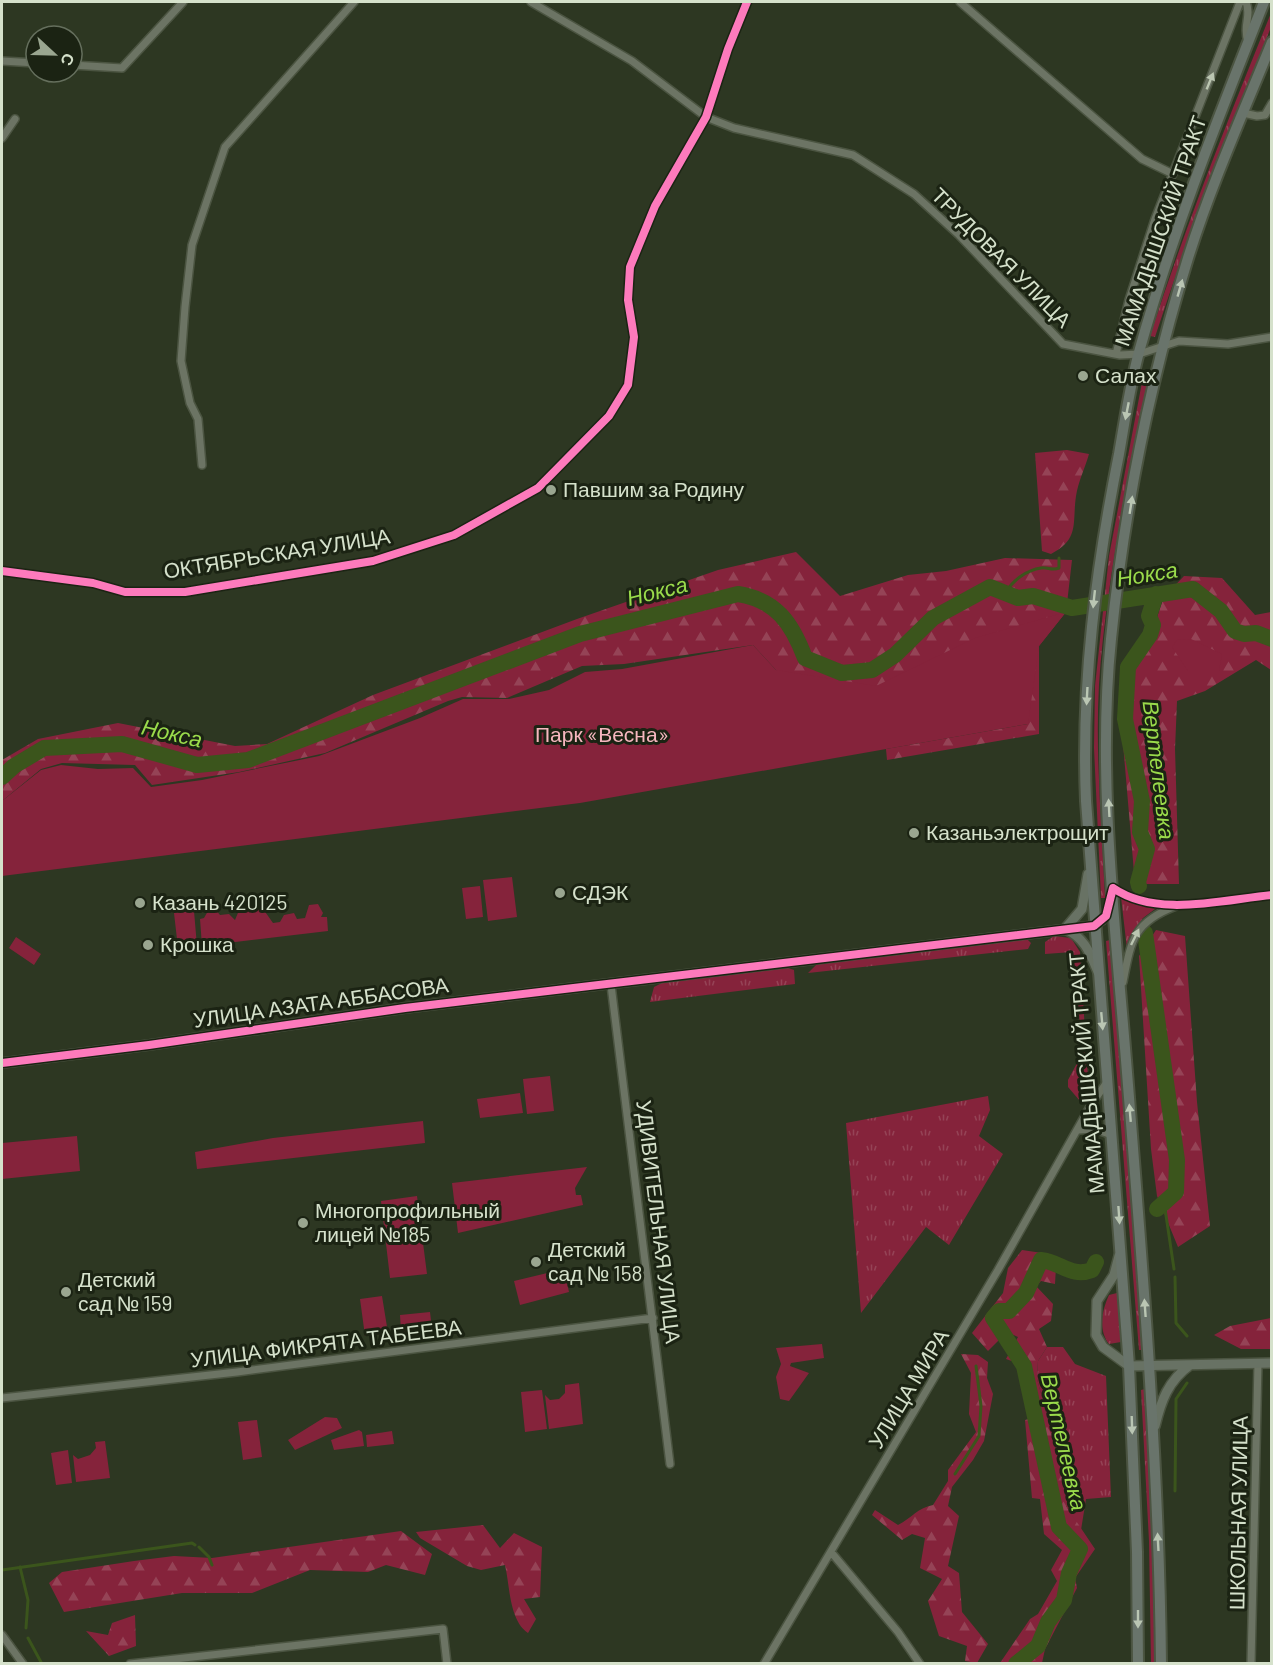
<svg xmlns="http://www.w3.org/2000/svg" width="1273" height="1665" font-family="Barlow,sans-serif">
<defs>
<pattern id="grass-tufts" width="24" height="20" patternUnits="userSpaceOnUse" patternTransform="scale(1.5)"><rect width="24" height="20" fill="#85233b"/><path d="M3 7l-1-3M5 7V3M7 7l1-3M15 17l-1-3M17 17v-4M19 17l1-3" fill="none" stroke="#954356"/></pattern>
<pattern id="forest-firs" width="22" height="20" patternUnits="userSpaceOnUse" patternTransform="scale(1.5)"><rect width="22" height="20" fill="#85233b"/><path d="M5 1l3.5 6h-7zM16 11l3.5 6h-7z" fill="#954356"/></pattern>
</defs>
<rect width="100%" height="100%" fill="#2d3722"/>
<path fill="url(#grass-tufts)" d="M1271,13V27C1230,129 1189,232 1155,337L1150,336C1185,227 1228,120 1271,13Z
M1143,377L1148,379C1128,480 1106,581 1099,684C1095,755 1102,827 1105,898H1101L1094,748L1095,686L1109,556Z
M1121,897L1136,903L1159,906L1143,918L1130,936L1127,949Z
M1054,936L1071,938L1080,952L1089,1094L1086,1103L1080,1101L1068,1087V1080L1083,1052L1072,952L1045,954V942Z
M1026,938L1031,943L1028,949L808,973L817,964Z
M1110,940L1144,1350H1139L1106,941Z
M788,968L794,970L795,984L650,1002L654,987L662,983Z
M988,1096L990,1110L979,1136L1003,1154L949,1245L926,1227L861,1313L846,1123Z
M1117,1293L1121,1342L1109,1344C1098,1330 1102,1310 1109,1295Z
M1047,1347H1063L1075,1364L1106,1376L1111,1497L1086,1499L1081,1530L1066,1506V1486L1037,1379L1038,1361Z
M1145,1389L1154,1539L1156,1663H1151L1149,1541L1141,1390Z"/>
<path fill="url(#forest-firs)" d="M1067,450L1089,454C1085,468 1078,482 1076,496C1072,523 1080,539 1051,554L1042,551L1035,453Z
M796,552L840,596L908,575L946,571L1005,558L1072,560L1066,612L1039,646V734L887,760L886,749L1028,724L876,686L809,706L753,645L624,664L582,666L507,698L462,697L448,701L325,753L239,772L152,785L135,765L62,763L41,769L2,801V760L38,739L118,723L235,746L267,744L373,695L577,619L718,570Z
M1184,576L1222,578L1255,615L1271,612V670L1256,660L1205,691L1177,701L1175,749L1179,884H1135L1121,720L1128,655L1154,626L1164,597Z
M1156,930L1185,936L1197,1102L1210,1226L1178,1247L1157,1196L1151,1149L1139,956Z
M1022,1250L1049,1254L1056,1267L1055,1284L1041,1281L1036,1286L1053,1304L1051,1321L1039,1329L1047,1347L1038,1361L1037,1379L1066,1486V1506L1095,1549L1075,1578L1077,1588L1045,1649L1042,1663H1000L1030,1619L1038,1614L1057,1581L1051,1570L1062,1550L1044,1534L1040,1499L1032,1498L1025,1420L1033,1418L1020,1364L1006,1359L1018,1337L1007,1332L988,1351L972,1333L1003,1293L1008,1268Z
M1271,1318V1349H1241L1214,1335L1230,1326Z
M961,1354L978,1355L988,1362L987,1378L993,1394L984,1441L973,1460L952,1487L948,1506L959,1516L948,1566L959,1573L962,1612L988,1644L977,1663L965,1661L967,1646L939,1636L928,1601L942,1579L920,1568L925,1538L912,1534L902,1540L872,1515L875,1510L898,1525C912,1518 917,1508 933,1505L948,1481V1470L976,1432L969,1414L971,1373Z
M483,1525L500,1548L514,1533L542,1547L540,1597L524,1599L536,1619L528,1633C509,1620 510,1586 505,1565L481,1570L467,1566L420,1538L416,1532Z
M401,1531L432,1554L425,1575L386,1565L368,1572L310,1570L252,1593H182L64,1612L49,1583L62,1572L134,1561L174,1556L212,1558Z
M135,1615L136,1646L109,1656L86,1631L108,1635L112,1623Z"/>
<path fill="#85233b" d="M1066,612L1039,646L1028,724L580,803L2,876V801L41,770L61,765L98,769L133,768L151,787L202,780L319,756L420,718L463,699H509L549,690L585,672L622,669L753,645L776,670L876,686L975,638Z
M1191,639L1222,654L1219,671H1188L1172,647L1177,640Z
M512,877L517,917L488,921L483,880Z
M480,886L483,917L466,919L462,888Z
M318,904L323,913L321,917H327L328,931L202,946L200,919L204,918L208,911L215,909L220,915L229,914L235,920L240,908L261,906L273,923L280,922L284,915L294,913L297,919L305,918L309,905Z
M194,911L197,946L178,948L174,913Z
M16,937L41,954L34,965L9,948Z
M550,1076L554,1111L527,1114L523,1079Z
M520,1093L523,1113L480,1118L477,1099Z
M423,1121L425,1143L197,1169L195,1152L273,1138Z
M77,1136L80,1171L2,1179V1143Z
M587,1167L575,1188L576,1195H581L583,1205L458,1233L452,1183Z
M417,1196L427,1274L390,1278L381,1201Z
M564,1269L569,1292L520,1305L514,1281Z
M382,1296L388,1333L365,1336L360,1299Z
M430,1312L432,1329L401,1332L400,1315Z
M822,1344L824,1358L791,1363L790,1366L809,1373L789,1401L780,1399L776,1377L781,1364L776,1348Z
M579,1383L583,1424L549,1429L545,1395L550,1400L559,1399L565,1393V1385Z
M542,1390L547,1429L525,1432L521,1392Z
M325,1417L337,1418L342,1428L295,1450L288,1440Z
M257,1420L262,1457L243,1460L238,1422Z
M359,1430L362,1432L364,1446L334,1450L331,1440Z
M392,1431L394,1444L367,1447L366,1435Z
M105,1441L110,1478L76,1482L73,1455L78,1459L90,1455L96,1448L95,1442Z
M68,1450L72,1483L56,1485L51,1453Z"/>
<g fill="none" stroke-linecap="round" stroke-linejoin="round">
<path stroke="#3b551c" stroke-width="3" d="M1006,592C1013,580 1027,570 1041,568C1048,567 1052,571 1059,568V558
M1164,1202L1174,1269
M1175,1277L1176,1323L1187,1336
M955,1474L979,1436L981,1406L976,1366
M1175,1491L1176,1399L1187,1383
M199,1547L209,1557L212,1565
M20,1567L28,1600L26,1628
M2,1570L192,1543L195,1545
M28,1638L42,1664"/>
<path stroke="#3b551c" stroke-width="16" d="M2,777L14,766L44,748L122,744L197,765L248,760L580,634L738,594C776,600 792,623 805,658L842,673L872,670L895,655L933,618L990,587L1018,598L1033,596L1072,608L1193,589L1221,611L1235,631L1244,634L1256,633L1272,639
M1139,886L1138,882L1147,849L1140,832L1142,801L1125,719L1128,667L1150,635L1153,625L1149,616L1156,594
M1145,933L1177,1160L1176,1192L1157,1209
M1016,1664L1038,1646L1048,1622L1064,1600L1069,1573L1080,1549L1059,1527L1024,1366L993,1318L999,1311H1009L1026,1293L1041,1260C1061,1262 1071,1278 1092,1270L1096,1262"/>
<g stroke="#4b5441" stroke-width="10">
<path id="street" d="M531,2L632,61L706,117L734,128L853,155L914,194L959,235L1063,344L1120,355L1139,354L1179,341L1228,344L1272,337
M960,2L1142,159L1173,174
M1246,2C1252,17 1242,25 1248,42
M2,61L36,63
M72,65L122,68L183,2
M1243,113L1257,116L1265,115L1272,103
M2,138L15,119
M1116,354L1129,300L1155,219L1240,2
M202,465L198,419L190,403L181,361L185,307L192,245L225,147L354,2
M2,571L93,583L125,592H185L373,561L454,535L538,488L609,416L628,385L634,337L628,300L630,267L655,206L706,117L728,49L747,2
M1113,891V888C1157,918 1221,900 1272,895
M1094,926L1102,921L1111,902
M1123,982C1131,941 1133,922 1176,906
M611,985L670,1464
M1078,1130L1094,1129L1112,1135
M2,1398L237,1372L653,1318
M831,1552L898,1632L920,1664
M2,1635L23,1664
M130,1664L443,1629L447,1664
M764,1664L998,1270L1091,1105L1107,1082
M1251,1664L1258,1363"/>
</g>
<g stroke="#4b5441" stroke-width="12">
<path id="secondary" d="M1088,874L1082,909L1065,929C1085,938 1090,953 1098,972
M2,1063L149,1045L405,1008L1094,926
M1119,1256L1114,1275L1097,1301L1096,1335L1103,1347L1129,1366L1272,1363
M1155,1426C1161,1401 1168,1381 1190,1365"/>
</g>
<g stroke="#4b5441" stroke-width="14">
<path id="primary" d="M1138,1664L1137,1552L1129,1366L1086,801C1081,684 1096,569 1119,454C1125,420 1130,385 1139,352C1172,233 1219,116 1264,2
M1161,1664C1159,1462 1142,1261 1126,1060C1115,924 1097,774 1111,639C1124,511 1150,381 1188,258C1211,185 1243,113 1272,42"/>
</g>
<use href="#street" stroke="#6c7464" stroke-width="7"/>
<use href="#secondary" stroke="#687264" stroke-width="9"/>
<use href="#primary" stroke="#69746b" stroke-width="10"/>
<g stroke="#1b2313" stroke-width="11">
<path id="cycleway" d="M2,571L93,583L125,592H185L373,561L454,535L538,488L609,416L628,385L634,337L628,300L630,267L655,206L706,117L728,49L747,2
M2,1063L149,1045L405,1008L1094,926L1106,916L1113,888C1157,918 1221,900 1272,895"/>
</g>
<use href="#cycleway" stroke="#fd7abc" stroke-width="8"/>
</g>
<defs><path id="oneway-solid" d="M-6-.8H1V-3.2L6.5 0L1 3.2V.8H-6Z" transform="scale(1.5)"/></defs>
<g fill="#bbc6b1">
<use href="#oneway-solid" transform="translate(1210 81) rotate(-68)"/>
<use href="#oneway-solid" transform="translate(1135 937) rotate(-64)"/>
</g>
<g fill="#bac6b3">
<use href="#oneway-solid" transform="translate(1180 288) rotate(-74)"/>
<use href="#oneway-solid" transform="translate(1127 411) rotate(101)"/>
<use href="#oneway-solid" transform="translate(1131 505) rotate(-81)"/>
<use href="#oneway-solid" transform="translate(1094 599) rotate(96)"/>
<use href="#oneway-solid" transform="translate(1087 696) rotate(93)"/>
<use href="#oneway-solid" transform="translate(1109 808) rotate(-93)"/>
<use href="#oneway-solid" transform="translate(1102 1021) rotate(85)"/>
<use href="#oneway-solid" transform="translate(1130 1113) rotate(-95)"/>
<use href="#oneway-solid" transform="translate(1119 1215) rotate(86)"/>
<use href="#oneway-solid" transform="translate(1145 1308) rotate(-94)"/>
<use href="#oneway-solid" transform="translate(1132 1425) rotate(88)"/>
<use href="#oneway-solid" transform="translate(1158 1542) rotate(-93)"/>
<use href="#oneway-solid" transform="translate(1138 1619) rotate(90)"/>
</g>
<g fill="#9aa690" stroke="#1b2313" stroke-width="2">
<circle cx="1083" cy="376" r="6"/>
<circle cx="551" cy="490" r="6"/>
<circle cx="914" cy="833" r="6"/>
<circle cx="560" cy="893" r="6"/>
<circle cx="140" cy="903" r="6"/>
<circle cx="148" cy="945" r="6"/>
<circle cx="303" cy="1223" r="6"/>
<circle cx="536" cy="1262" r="6"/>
<circle cx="66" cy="1292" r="6"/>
</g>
<g text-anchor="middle" stroke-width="6" stroke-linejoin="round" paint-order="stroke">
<g font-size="21" fill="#d5e1cb" stroke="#1b2313">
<text transform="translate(1161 231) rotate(-71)" y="7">МАМАДЫШСКИЙ ТРАКТ</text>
<text transform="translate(1001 258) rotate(45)" y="7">ТРУДОВАЯ УЛИЦА</text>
<text transform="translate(277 554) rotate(-9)" y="7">ОКТЯБРЬСКАЯ УЛИЦА</text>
<text transform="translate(321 1003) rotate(-8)" y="7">УЛИЦА АЗАТА АББАСОВА</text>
<text transform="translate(1087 1073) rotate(-95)" y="7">МАМАДЫШСКИЙ ТРАКТ</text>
<text transform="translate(658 1222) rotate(83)" y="7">УДИВИТЕЛЬНАЯ УЛИЦА</text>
<text transform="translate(326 1344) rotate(-7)" y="7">УЛИЦА ФИКРЯТА ТАБЕЕВА</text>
<text transform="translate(909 1389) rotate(-59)" y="7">УЛИЦА МИРА</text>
<text transform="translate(1239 1513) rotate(-89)" y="7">ШКОЛЬНАЯ УЛИЦА</text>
</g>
<g font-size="21" fill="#d5e1cb" stroke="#1b2313" text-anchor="start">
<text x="1095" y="383">Салах</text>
<text x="563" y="497">Павшим за Родину</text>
<text x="926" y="840">Казаньэлектрощит</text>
<text x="572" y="900">СДЭК</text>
<text x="152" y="910">Казань 420125</text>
<text x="160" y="952">Крошка</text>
<text x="315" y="1218">Многопрофильный<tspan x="315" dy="24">лицей №185</tspan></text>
<text x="548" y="1257">Детский<tspan x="548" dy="24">сад № 158</tspan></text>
<text x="78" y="1287">Детский<tspan x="78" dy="24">сад № 159</tspan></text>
</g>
<g font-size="21" fill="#f6b7bf" stroke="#1b2313">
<text x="602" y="742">Парк «Весна»</text>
</g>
<g font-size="22" font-style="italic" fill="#9adb4b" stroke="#1b2313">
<text transform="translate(1147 574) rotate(-9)" y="8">Нокса</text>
<text transform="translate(657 591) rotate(-14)" y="8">Нокса</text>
<text transform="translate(172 733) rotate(13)" y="8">Нокса</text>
<text transform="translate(1159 770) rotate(83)" y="8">Вертелеевка</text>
<text transform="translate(1064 1442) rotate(77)" y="8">Вертелеевка</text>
</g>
</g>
<rect width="1273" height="1665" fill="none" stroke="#d5e1cb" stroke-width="6"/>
<g transform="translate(54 54) rotate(112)"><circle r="28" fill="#1b2313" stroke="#656f5d" stroke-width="1.5"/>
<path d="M0-4.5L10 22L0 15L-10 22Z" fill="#9aa690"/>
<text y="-9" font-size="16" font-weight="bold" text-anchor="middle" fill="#d5e1cb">С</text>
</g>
</svg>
